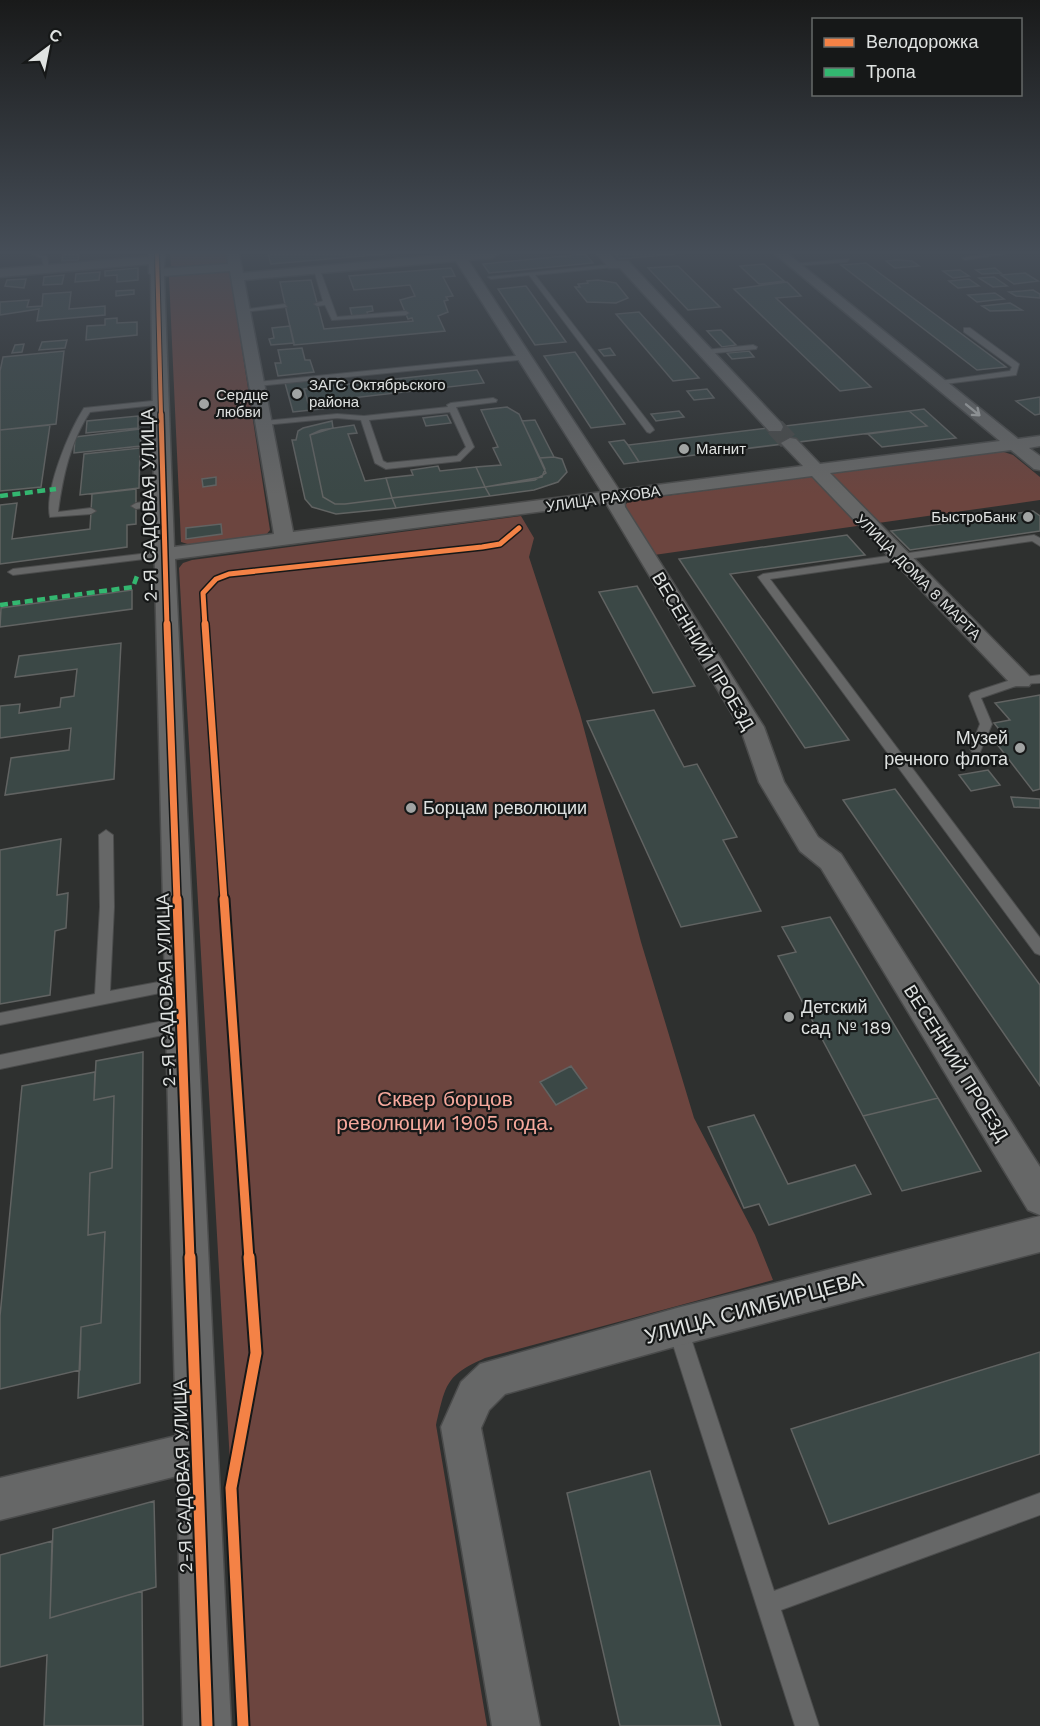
<svg xmlns="http://www.w3.org/2000/svg" width="1040" height="1726" font-family="'Work Sans',sans-serif">
<rect width="100%" height="100%" fill="#2e302f"/>
<path fill="#6c453f" d="M170,254H227L228,262L224,265L177,267L171,266Z
M226,271L230,273L270,530L265,536L191,545L181,542L169,277Z
M1001,451L1013,455L1040,477V500L654,555L623,508L627,503L635,500Z
M521,516L534,538L529,557L580,714L641,942L694,1118L755,1235L773,1280L485,1358C445,1376 446,1384 436,1425L487,1726H245L179,568L183,563L192,560Z"/>
<path fill="#3b4846" stroke="#616362" stroke-width="1.5" d="M63,254H79L78,260L62,261Z
M268,254H386L271,264Z
M585,254L593,263L489,273L483,264Z
M614,254H676L619,259Z
M897,260L912,261L919,266L895,268L886,261Z
M866,263L1006,367L977,370L841,265Z
M764,264L784,281L759,284L740,266Z
M678,266L720,307L688,310L648,268Z
M138,268V280L117,282V275L105,276V271Z
M451,268L455,276L443,277L453,296L446,297L448,300L444,301L448,312L438,316L445,331L294,345L280,282L311,280L324,329L413,321L412,318L408,319L400,300L415,296L410,285L354,290L349,276Z
M995,268L1001,273L982,274L976,270Z
M960,270L969,276L953,278L943,271Z
M100,272L99,280L75,282L76,274Z
M1025,273L1038,281L1014,284L1001,275Z
M64,275L62,284L43,285L44,277Z
M994,277L1007,286L993,287L979,278Z
M26,279L24,288L5,286L7,280Z
M969,279L979,286L958,288L949,281Z
M598,280L616,283L628,298L616,303L587,302L575,287H580L578,284L588,283L587,281Z
M787,282L801,296L776,298L871,387L840,391L734,289Z
M526,286L566,342L535,345L498,289Z
M134,290V294L116,296V291Z
M1033,290L1040,294V298L1016,296L1009,292Z
M71,292L69,309L105,306V315L37,321L39,309L0,315V302L29,300L27,307L42,306L43,294Z
M995,293L1004,299L977,302L968,295Z
M1010,303L1022,310L990,311L982,306Z
M372,306L373,311L367,312L368,315L352,316L350,308Z
M639,312L699,378L673,381L616,314Z
M117,318V323L137,322V335L86,340L87,326L105,325V319Z
M290,326L294,343L271,345L269,339L274,338L272,328Z
M721,330L736,345L722,347L707,331Z
M67,340L65,348L39,350L42,342Z
M24,344L22,352L12,353L15,345Z
M302,348L305,360H310L314,372L278,376L275,363H281L278,350Z
M610,348L615,355L604,356L599,350Z
M64,351L56,424L0,430V371L3,357Z
M749,351L754,357L732,359L727,353Z
M575,352L625,424L591,428L544,356Z
M477,370L484,383L308,403L304,389Z
M318,380L321,387L304,389L308,403L327,401L329,408L293,412L285,383Z
M707,389L714,398L694,400L687,391Z
M1040,397V414L1035,415L1016,401Z
M507,407L519,414L546,473L535,480L485,487L476,467L501,465L493,448L498,447L481,410Z
M924,409L956,438L882,447L868,434L927,426L909,411Z
M679,411L684,417L656,421L651,414Z
M909,411L927,426L639,462L628,445Z
M447,415L451,423L426,426L423,418Z
M138,416V428L86,433L87,421Z
M535,420L554,457L540,458L522,421Z
M332,421L333,428L310,435L323,497L335,504H345L392,498L396,508L336,514L312,507L305,499L292,440H296L298,431L303,428Z
M50,425L41,487L0,491V430Z
M354,425L357,433L348,434L365,481L386,478L392,498L345,504H335L323,497L310,435L321,430Z
M140,429L141,446L74,453L75,437Z
M624,440L628,445L639,462L624,464L609,442Z
M140,448L139,488L80,495L84,454Z
M554,457L562,459L567,472L558,482L534,490L490,496L485,487L542,477L545,469L540,458Z
M438,466L440,471L476,467L485,487L392,498L386,478L413,475L411,470Z
M216,477V485L203,487L202,479Z
M485,487L490,496L396,508L392,498Z
M136,489V524L127,525V547L0,564V505L17,503L12,539L90,529L92,494Z
M1033,511L1040,516V531L910,550L891,531Z
M221,524L222,534L186,539V528Z
M847,535L865,555L730,574L849,740L805,748L679,559Z
M637,586L695,686L653,693L599,592Z
M132,590V609L0,627L1,608Z
M121,643L114,779L5,795L11,758L69,750L71,728L0,738V706L20,704L19,713L60,707L61,698L74,696L77,669L15,677L19,656Z
M1040,695V789L1033,791L990,735L1002,733L994,723L1010,720L995,703Z
M654,710L684,767L697,764L737,837L723,840L761,911L681,927L587,721Z
M988,770L1000,785L971,791L959,775Z
M895,789L1040,985V1086L843,800Z
M1011,797L1040,799V808L1014,807Z
M61,839L57,895L68,893L66,928L55,931L50,995L0,1004V850Z
M830,917L938,1098L863,1116L778,956L796,952L782,927Z
M143,1052L140,1383L78,1398L81,1327L101,1323L105,1232L88,1235L90,1173L112,1168L114,1096L94,1100L96,1061Z
M571,1066L587,1088L556,1105L540,1082Z
M95,1072L94,1100L114,1096L112,1168L90,1173L88,1235L105,1232L101,1323L81,1327L80,1370L0,1389V1316L22,1086Z
M938,1098L981,1171L902,1191L863,1116Z
M754,1115L788,1184L855,1165L871,1194L769,1225L759,1204L744,1208L708,1127Z
M1040,1352V1454L829,1524L791,1429Z
M650,1471L721,1726H620L567,1493Z
M154,1501L156,1587L50,1618L53,1529Z
M52,1541L50,1618L142,1591L143,1726H44L47,1655L0,1667V1555Z"/>
<g fill="none" stroke-linecap="round" stroke-linejoin="round">
<path stroke="#494b4a" stroke-width="19" stroke-dasharray="19 9" stroke-linecap="butt" d="M775,427L790,443"/>
<g stroke="#4b4c4c" stroke-width="2">
<path id="lane" d="M33,254L47,256L49,269L44,268L42,258Z
M987,254H1004L965,260L962,258Z
M849,259L847,262L794,266L791,264Z
M616,264L614,267L535,275L653,428L654,430L650,433L647,432L529,275L491,279L488,277Z
M317,268L320,270L337,317L406,311L409,313L406,315L332,320L325,305L317,306L314,304L323,301L314,270Z
M285,304L287,307L244,312L241,310Z
M964,328H970L1019,364L1016,375L937,385L936,383L940,381L1010,371L1012,367L964,332Z
M753,345L757,347L756,349L705,354L701,352L705,350Z
M525,355L529,357L528,359L257,386L253,384L257,382Z
M493,398L497,400L496,402L456,407L474,447L460,461L386,469L375,463L361,420L337,418L264,425L260,423L264,421L337,414L364,416L448,407L447,405L451,403ZM450,412L466,447L457,456L387,463L383,461L369,420Z
M162,400H165V404L90,412C70,442 63,476 58,512L91,508L96,511L91,514L50,517C44,491 69,431 84,408Z
M164,499L167,500V504L136,509L131,506L136,503Z
M1034,535L1040,538V546L1032,541L770,579L1040,938V955L1035,953L758,577L763,574Z
M166,551L171,554L169,556L13,575L8,572L13,569Z
M1040,675V683L1022,684L981,698L992,724L980,752H972L970,749L980,724L969,696L971,693L1017,678Z
M106,830L113,835L114,907L110,991L180,978L185,980L187,984L185,988L0,1025V1013L95,994L100,907L99,835Z
M182,1017L187,1019L190,1024L187,1029L182,1031L0,1069V1055Z
M678,1319L685,1322L688,1329L774,1591L1040,1493V1515L781,1610L819,1726H795L668,1329L671,1322Z"/>
</g>
<g stroke="#4b4c4c" stroke-width="3">
<path id="street" d="M227,254H239L243,273L453,254H498L492,258L468,260L619,490L803,466L781,443L790,438L796,439L820,464L1000,441L775,254H788L1018,439L1040,436V446L1029,448L1040,456V470L1034,469L1011,450L830,473L1029,676L1032,681L1029,686H1013L812,476L624,500L625,507L764,727L784,782L818,837L841,854L1040,1167V1215L1028,1210L821,868L800,851L759,782L740,727L606,503L175,559L231,1726H183L177,1476L0,1520V1478L176,1436L155,573L151,273L157,269L228,264ZM456,261L602,492L293,532L244,280ZM230,271L274,534L174,547L164,276Z
M597,254H610L617,261H628L781,423L783,427L781,431H769L620,268H609Z
M157,256L161,257V263L0,277V269Z
M1040,1216V1252L677,1346L505,1394L489,1410L481,1428L540,1726H492L441,1427L461,1382L480,1364L677,1308Z"/>
</g>
<g stroke="#4b4c4c" stroke-width="3">
<path id="secondary" d="M149,254H165L163,276L157,278L149,273Z"/>
</g>
<use href="#lane" fill="#666767" fill-rule="evenodd"/>
<use href="#street" fill="#666767" fill-rule="evenodd"/>
<use href="#secondary" fill="#666767" fill-rule="evenodd"/>
<path stroke="#33b770" stroke-width="4.5" stroke-dasharray="8 4.5" stroke-linecap="butt" d="M0,496L56,489
M0,605L133,587L137,576"/>
<g stroke="#161818" stroke-width="6">
<path id="cycleway-far4" d="M157,254L161,415"/>
</g>
<g stroke="#161818" stroke-width="8">
<path id="cycleway-far3" d="M161,414L167,626
M205,626L203,593L216,579L229,574L482,547L500,544L519,528"/>
</g>
<g stroke="#161818" stroke-width="10">
<path id="cycleway-far2" d="M167,624L177,900
M205,624L224,900"/>
</g>
<g stroke="#161818" stroke-width="13">
<path id="cycleway-far1" d="M177,899L190,1259
M224,899L249,1259"/>
</g>
<g stroke="#161818" stroke-width="15">
<path id="cycleway" d="M190,1257L207,1726
M243,1726L231,1488L256,1353L249,1257"/>
</g>
<use href="#cycleway-far4" stroke="#f48246" stroke-width="4"/>
<use href="#cycleway-far3" stroke="#f48246" stroke-width="5"/>
<use href="#cycleway-far2" stroke="#f48246" stroke-width="7"/>
<use href="#cycleway-far1" stroke="#f48246" stroke-width="9"/>
<use href="#cycleway" stroke="#f48246" stroke-width="11"/>
</g>
<defs><path id="oneway-shaft" d="M-6 0H5M1.5-3L5.5 0L1.5 3" fill="none" stroke-width="1.6" stroke-linecap="round" stroke-linejoin="round" transform="scale(1.5)"/></defs>
<use stroke="#afb1b0" href="#oneway-shaft" transform="translate(973 410) rotate(39)"/>
<linearGradient id="sky" x2="0" y2="1"><stop stop-color="#191a1a"/><stop offset="0.51" stop-color="#464e58"/><stop offset="1" stop-color="#464e58" stop-opacity="0"/></linearGradient>
<rect width="1040" height="495" fill="url(#sky)"/>
<g fill="#a1a4a3" stroke="#161818" stroke-width="2">
<circle cx="297" cy="394" r="6"/>
<circle cx="204" cy="404" r="6"/>
<circle cx="684" cy="449" r="6"/>
<circle cx="1028" cy="517" r="6"/>
<circle cx="1020" cy="748" r="6"/>
<circle cx="411" cy="808" r="6"/>
<circle cx="789" cy="1017" r="6"/>
</g>
<g text-anchor="middle" stroke-width="4.5" stroke-linejoin="round" paint-order="stroke">
<g font-size="15" fill="#dfe2e1" stroke="#161818" text-anchor="start">
<text x="309" y="390">ЗАГС Октябрьского<tspan x="309" dy="17">района</tspan></text>
<text x="216" y="400">Сердце<tspan x="216" dy="17">любви</tspan></text>
<text x="696" y="454">Магнит</text>
<text x="1016" y="522" text-anchor="end">БыстроБанк</text>
</g>
<g font-size="15" fill="#dfe2e1" stroke="#161818">
<text transform="translate(603 499) rotate(-8)" y="5">УЛИЦА РАХОВА</text>
<text transform="translate(918 577) rotate(45)" y="5">УЛИЦА ДОМА 8 МАРТА</text>
</g>
<g font-size="18" fill="#dfe2e1" stroke="#161818">
<text transform="translate(149 505) rotate(-91)" y="6">2-Я САДОВАЯ УЛИЦА</text>
<text transform="translate(703 651) rotate(59)" y="6">ВЕСЕННИЙ ПРОЕЗД</text>
<text transform="translate(166 990) rotate(-92)" y="6">2-Я САДОВАЯ УЛИЦА</text>
<text transform="translate(956 1063) rotate(58)" y="6">ВЕСЕННИЙ ПРОЕЗД</text>
<text transform="translate(183 1476) rotate(-92)" y="6">2-Я САДОВАЯ УЛИЦА</text>
</g>
<g font-size="18" fill="#dfe2e1" stroke="#161818" text-anchor="start">
<text x="1008" y="744" text-anchor="end">Музей<tspan x="1008" dy="21">речного флота</tspan></text>
<text x="423" y="814">Борцам революции</text>
<text x="801" y="1013">Детский<tspan x="801" dy="21">сад № 189</tspan></text>
</g>
<g font-size="21" fill="#f6a89c" stroke="#161818">
<text x="445" y="1106">Сквер борцов<tspan x="445" dy="24">революции 1905 года.</tspan></text>
</g>
<g font-size="21" fill="#dfe2e1" stroke="#161818">
<text transform="translate(754 1308) rotate(-15)" y="7">УЛИЦА СИМБИРЦЕВА</text>
</g>
</g>
<rect x="812" y="18" width="210" height="78" fill="#161818" stroke="#666968" stroke-width="1.5"/>
<rect x="824" y="38" width="30" height="9" fill="#f48246" stroke="#666968" stroke-width="1.5"/>
<text x="866" y="48" font-size="18" fill="#dfe2e1">Велодорожка</text>
<rect x="824" y="68" width="30" height="9" fill="#33b770" stroke="#666968" stroke-width="1.5"/>
<text x="866" y="78" font-size="18" fill="#dfe2e1">Тропа</text>
<g transform="translate(48 48) rotate(32)" stroke="#161818" stroke-width="4.5" paint-order="stroke">
<path d="M0-4.5L10 22L0 15L-10 22Z" fill="#dfe2e1"/>
<text y="-9" font-size="16" font-weight="bold" text-anchor="middle" fill="#dfe2e1">С</text>
</g>
</svg>
